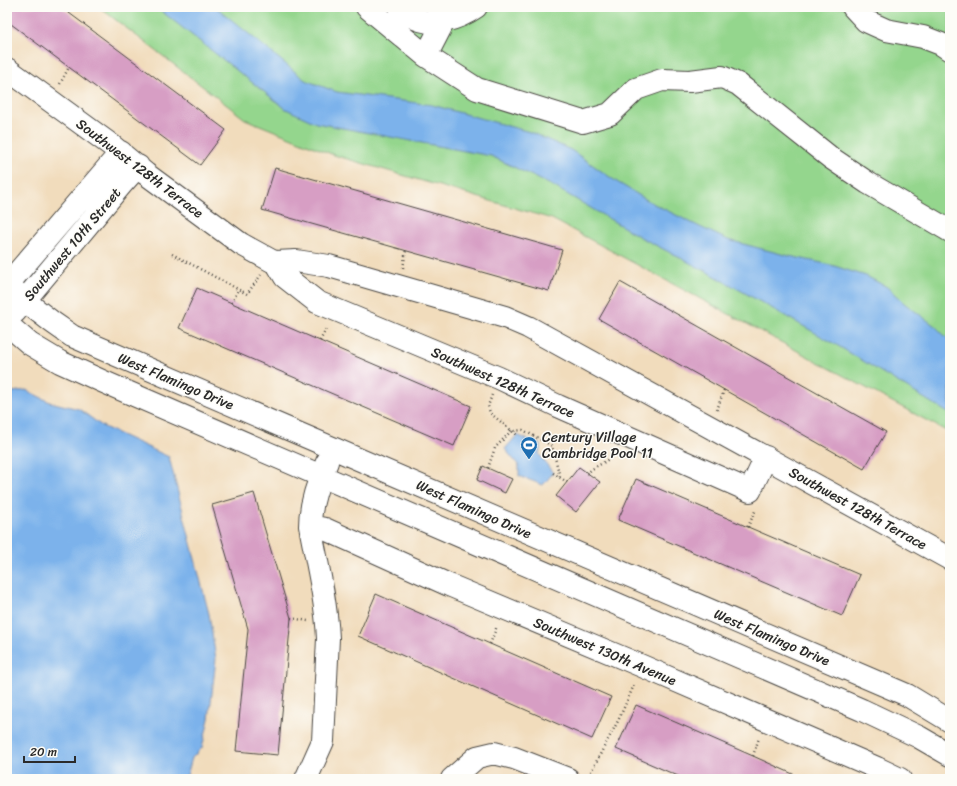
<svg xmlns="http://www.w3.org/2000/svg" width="957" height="786" font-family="Sriracha,sans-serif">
<rect width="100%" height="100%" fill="#fdfcf7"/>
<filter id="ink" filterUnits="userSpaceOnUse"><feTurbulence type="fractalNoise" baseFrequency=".025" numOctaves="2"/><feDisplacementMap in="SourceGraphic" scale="8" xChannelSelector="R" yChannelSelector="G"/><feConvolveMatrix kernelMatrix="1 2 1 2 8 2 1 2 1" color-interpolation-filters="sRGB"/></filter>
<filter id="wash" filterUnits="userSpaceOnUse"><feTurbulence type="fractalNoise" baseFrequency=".012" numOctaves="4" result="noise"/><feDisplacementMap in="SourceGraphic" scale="16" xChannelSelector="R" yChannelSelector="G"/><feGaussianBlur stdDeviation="0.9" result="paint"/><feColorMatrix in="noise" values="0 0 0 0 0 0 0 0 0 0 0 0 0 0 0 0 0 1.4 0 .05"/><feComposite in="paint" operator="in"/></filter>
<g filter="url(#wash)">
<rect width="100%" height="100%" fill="#f1dcbc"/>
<path fill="#94d68d" stroke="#60805c" d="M99,7H950V433L552,219L334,155L245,119Z"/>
<path fill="#7cb2eb" stroke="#546e8b" d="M156,7H216L305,80L337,92L432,105L530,132L571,150L617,182L652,203L700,227L728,240L789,256L831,265L866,276L887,287L904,303L935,326L950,341V414L840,347L715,276L642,238L553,186L491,156L316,123L286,109Z
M26,390L50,402L79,409L102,426L169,457L209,614L216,659L209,719L202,748L192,758L186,779H7V397L12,392Z
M517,435L541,445L539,454L553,473L543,485L519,476V466L505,449Z"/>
<g id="blocks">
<path fill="#d79ec4" d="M7,7H61L226,130L200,165L7,21Z
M275,168L562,250L549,291L262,210Z
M620,282L886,432L864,469L599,319Z
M197,288L471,406L454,446L179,328Z
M483,466L512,479L505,493L477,480Z
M579,467L600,482L576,512L556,496Z
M636,479L860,575L842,616L618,520Z
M254,493L291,618L278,755L236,751L248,629L212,505Z
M376,594L611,697L592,739L358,636Z
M636,705L753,756L804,779H685L616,749Z"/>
</g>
</g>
<g filter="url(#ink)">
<use href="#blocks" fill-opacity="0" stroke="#494641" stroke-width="1"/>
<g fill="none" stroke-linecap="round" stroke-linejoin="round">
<g stroke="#494641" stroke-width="24">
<path id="minor" d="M367,7L426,56L444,21
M400,7C404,10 408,14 413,17C432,28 459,19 476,7
M853,7L866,21L886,30L923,37L941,44L950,50
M426,56L477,89L583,122L610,114L636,89L662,80L690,81L722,77L738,84L831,158L868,183L950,231
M7,69L111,145L146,174L241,244L272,261L276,262L296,261L329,266L505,317L528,327L950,559
M276,262L285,277L317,302L499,378L558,406L750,491L766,457
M7,283C27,304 48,320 72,336L907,695L950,721
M7,285L121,152
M15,312L121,185L138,166
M7,324L30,344L60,362L104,382L862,710L919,737L950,755
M310,526L325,529L449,585L642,666L877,768L900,779
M306,779L323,741L328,638C326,600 317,563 310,526C310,503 318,483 327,462
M452,779L477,757L494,753L514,758L568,779"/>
</g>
<path stroke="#494641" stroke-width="2.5" stroke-dasharray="1 3" stroke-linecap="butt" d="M60,84L69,67
M172,254L247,294L261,275
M403,268L406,250
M232,303L238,290
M320,341L327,327
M492,395L488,406L490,413L517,435
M717,410L724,390
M488,468L495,448L511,431L523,430L552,446L560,477
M553,473L567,482
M587,474C595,464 608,464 614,452
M748,527L756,509
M291,618L308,621
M490,644L497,626
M753,756L759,738
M587,779L618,721L635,683"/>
<use href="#minor" stroke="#fff" stroke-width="22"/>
</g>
</g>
<defs>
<g id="stadium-pin" transform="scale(0.9)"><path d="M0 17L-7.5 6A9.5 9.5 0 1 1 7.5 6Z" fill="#1f6fb2" stroke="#fdfcf7"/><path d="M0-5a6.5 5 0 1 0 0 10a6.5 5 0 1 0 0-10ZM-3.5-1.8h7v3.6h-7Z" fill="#fff"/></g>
</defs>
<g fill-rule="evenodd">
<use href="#stadium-pin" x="529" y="445"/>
</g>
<g text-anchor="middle" stroke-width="3" stroke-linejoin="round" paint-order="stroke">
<g font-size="14" fill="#2b2b2b" stroke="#fdfcf7">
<text transform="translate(140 168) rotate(37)" y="5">Southwest 128th Terrace</text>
<text transform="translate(72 244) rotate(-50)" y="5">Southwest 10th Street</text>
<text transform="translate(176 381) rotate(23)" y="5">West Flamingo Drive</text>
<text transform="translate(503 382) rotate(24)" y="5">Southwest 128th Terrace</text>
<text transform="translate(858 508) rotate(29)" y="5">Southwest 128th Terrace</text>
<text transform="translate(474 509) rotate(24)" y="5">West Flamingo Drive</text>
<text transform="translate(772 637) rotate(23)" y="5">West Flamingo Drive</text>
<text transform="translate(605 651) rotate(23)" y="5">Southwest 130th Avenue</text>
</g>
<g font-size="14" fill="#2b2b2b" stroke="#fdfcf7" text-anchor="start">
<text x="542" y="442">Century Village<tspan x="542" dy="16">Cambridge Pool 11</tspan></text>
</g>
</g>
<rect width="957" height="786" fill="none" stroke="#fdfcf7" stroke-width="24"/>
<path d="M24 756v6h51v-6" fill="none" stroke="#2b2b2b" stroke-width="2"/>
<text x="30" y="756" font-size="12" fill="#2b2b2b" stroke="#fdfcf7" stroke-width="3" paint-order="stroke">20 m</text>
</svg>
